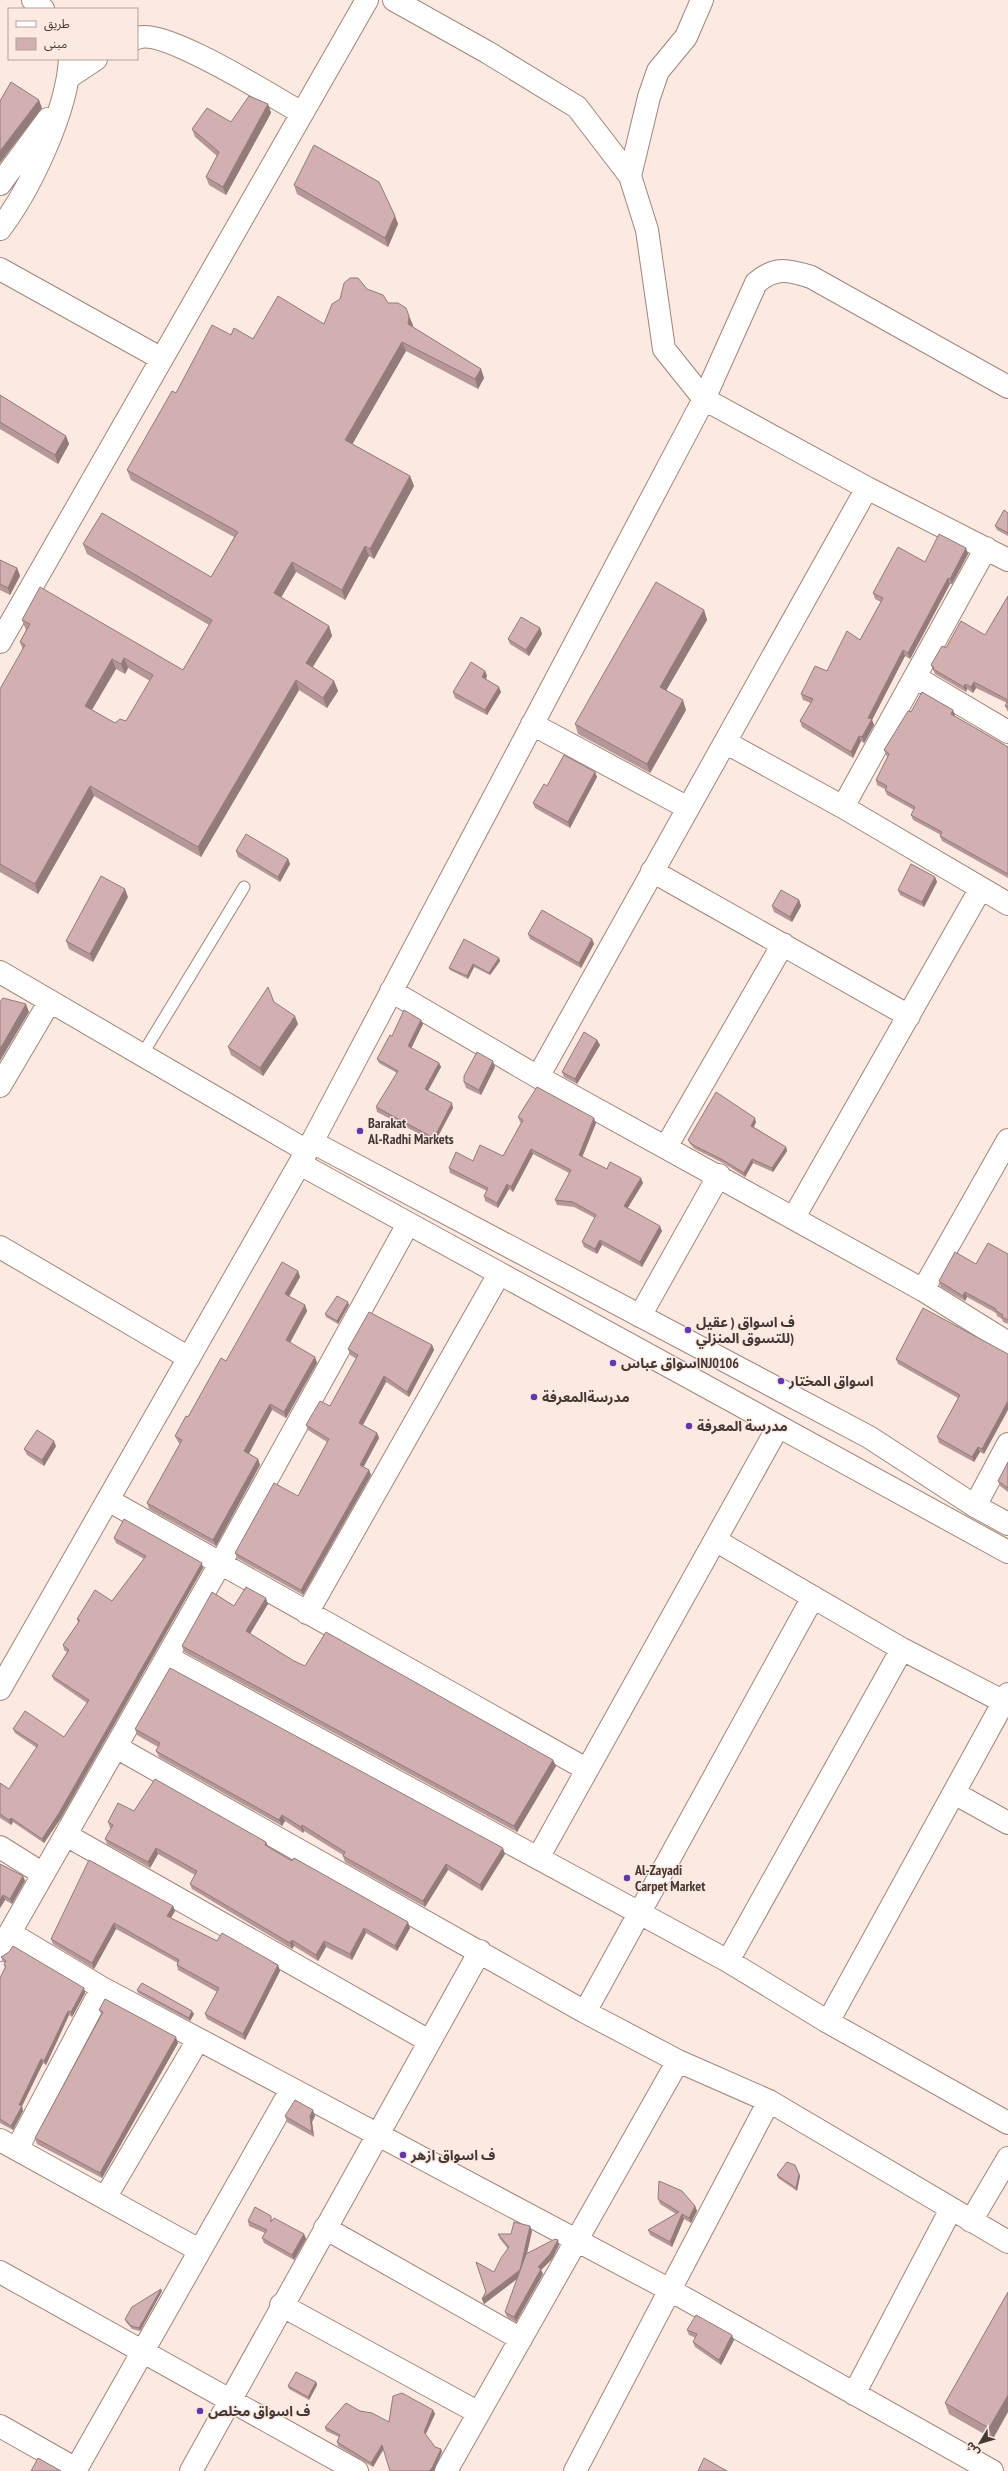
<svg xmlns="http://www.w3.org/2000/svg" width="1008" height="2471" font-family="'PT Sans Narrow','Noto Sans Arabic',sans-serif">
<rect width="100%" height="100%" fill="#fce9e2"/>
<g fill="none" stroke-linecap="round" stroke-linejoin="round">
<g stroke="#a1857a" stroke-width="13">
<path id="service" d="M142,1055L244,887"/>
</g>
<g stroke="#a1857a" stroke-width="24">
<path id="minor" d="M33,0L43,9
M394,0L487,52L577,107L630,176L647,230L664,349L704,399L867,488L1008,560
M137,38C164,27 273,97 302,113
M69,77L96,59
M630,176L649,97L658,71L686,37L702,0
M0,184L48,119
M0,229C31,188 67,111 70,59
M0,269L162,359
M0,642L367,0
M915,677L1008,732
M532,724L688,808
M725,742L843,807L1008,904
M843,807L986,548
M652,871L909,1016
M0,972L307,1151
M391,991L538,1077L923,1290L1008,1343
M538,1077L867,488
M0,1086L50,1001
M312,1142L704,399L756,283C775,266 789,270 811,277L1008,387
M666,1147L783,944
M794,1217L981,888
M0,1247L189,1358
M923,1290L1008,1140
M640,1316L719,1175
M108,1500L586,1769
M975,1506L1008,1444
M715,1540L902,1649L1008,1704
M307,1613L499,1274
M167,1657L728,1961L828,2022L1008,2123
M116,1747L585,2012L678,2061L769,2101L1008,2242
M954,1793L1008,1823
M66,1835L429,2041
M0,1847L43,1874
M538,1858L778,1427
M10,1933L102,1988L670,2290L992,2471
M0,1950L220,1564L408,1224
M728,1961L902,1649
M585,2012L813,1597
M828,2022L1008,1694
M0,2140L199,2250
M17,2149L102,1988
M105,2198L198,2040
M971,2221L1008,2158
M325,2228L521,2339
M0,2272L357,2471
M281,2305L479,2413
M854,2394L951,2209
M0,2426L76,2469
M75,2471L291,2090
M191,2471L480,1951
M446,2471L678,2061
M575,2471L769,2101"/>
</g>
<g stroke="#a1857a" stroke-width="24">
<path id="tertiary" d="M300,1164L1008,1552
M0,1689L312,1142L869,1437L975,1506L1008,1524"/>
</g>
<use href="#service" stroke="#fff" stroke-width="11"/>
<use href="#minor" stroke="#fff" stroke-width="22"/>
<use href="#tertiary" stroke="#fff" stroke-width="22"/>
</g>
<path fill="#b49796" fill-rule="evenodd" d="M268,104L271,113L226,195L209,185L206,177L217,156L195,137L192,129L231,122Z
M294,185L395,216L398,224L388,247L297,194Z
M367,289L388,303L413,325L412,327L481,369L484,378L478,389L406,351L352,444L410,476L414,486L374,559L369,556L345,600L296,572L281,597L329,626L332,636L313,667L334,681L338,691L327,708L299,690L201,857L94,796L38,894L0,872V689L23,650L20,642L26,630L22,620L183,670L209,625L87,554L83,544L211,577L234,537L131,480L127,470L176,393L231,335L253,339L324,324ZM128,668L150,681L126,721L115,723L92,710L116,669L125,674Z
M0,395L66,436L69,444L58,464L0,429Z
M1008,513V536L997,530L995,526Z
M966,548L968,554L952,584H950L910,659L905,656L872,720L874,725L864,743L861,741L853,758L802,727L800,721L811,703L803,700L801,694L860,640L881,602L875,599L873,593L925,562Z
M0,560L17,568L20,576L10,595L0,590Z
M1008,596V712L1005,706L1007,703L976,688L973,693L967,689L966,692L935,674L931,665L946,648L985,635Z
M704,610L707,620L666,690L686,710L650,773L578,734L575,724Z
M540,628L542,634L529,656L510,644L508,639Z
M485,671L487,676L486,679L501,692L487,715L455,698L453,692Z
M953,710L954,716L1008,747V878L942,841L940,836L941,835L913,820L911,815L914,810L887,795L885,790V789L877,785L876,780L888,757L886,755L884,750L911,712Z
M595,772L597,777L570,828L535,808L533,803L547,786Z
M236,851L288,859L290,864L280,882L238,857Z
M935,877L937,882L924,907L900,895L898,890Z
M128,897L93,962L69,949L66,941Z
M799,900L801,906L792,922L774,912L772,906Z
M528,934L592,939L594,944L581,968L530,939Z
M499,958L500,961L490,975L474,967L468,979L450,970L449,968Z
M421,1020L423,1024L411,1048L439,1063L441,1067L428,1091L453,1108L435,1142L377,1112L376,1107L397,1073L379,1063L377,1059L392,1036Z
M298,1024L263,1076L231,1055L228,1047Z
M597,1040L600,1045L577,1084L564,1077L562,1072Z
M495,1067L481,1095L466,1088L464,1082Z
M518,1117L596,1123L582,1157L607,1169L643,1183L627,1208L662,1231L642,1267L602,1245L597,1254L584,1247L582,1242L595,1218L574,1207L557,1205L555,1200L569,1173L533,1154L513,1192L509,1189L498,1208L485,1201L484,1196L487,1191L450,1173L449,1168L473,1161L503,1156L521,1123L520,1122Z
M756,1122L754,1127L786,1147L787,1151L773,1172L753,1163L745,1177L725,1164L695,1149L690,1144L688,1140Z
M1008,1254V1324L1003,1322L1002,1319L997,1316L996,1313L967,1297L965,1301L941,1287L939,1281L976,1264Z
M298,1271L300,1277L289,1296L305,1305L307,1311L290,1343L315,1357L317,1363L286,1418L272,1410L249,1454L258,1459L260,1465L216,1546L149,1509L147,1503L180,1444L178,1442L175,1436L226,1361Z
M349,1305L338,1324L326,1317L325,1314Z
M432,1345L434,1350L409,1397L386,1382L363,1425L377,1433L379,1438L363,1467L369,1470L371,1475L303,1595L237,1558L235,1553L298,1496L327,1442L308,1430L306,1425L330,1406L357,1359L350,1355L348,1349Z
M1008,1354L984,1454L980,1452L974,1462L939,1443L937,1437L958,1398L898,1364L896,1359Z
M56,1446L44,1466L27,1455L24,1449Z
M1008,1462V1492L1000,1486L998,1481Z
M114,1538L203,1568L61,1818L44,1843L13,1822L11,1825L0,1818V1783L9,1789L37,1748L15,1733L13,1729L64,1737L87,1703L54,1680L52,1676L67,1652L64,1650L63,1645L78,1623L77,1619L112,1601L144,1559L116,1543Z
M268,1604L250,1634L294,1661L305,1666L553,1760L556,1766L517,1832L184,1652L182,1646L234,1606Z
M135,1729L505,1854L482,1891L448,1870L425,1907L345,1862L343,1856V1855L304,1831L303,1833L285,1821L282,1826L159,1757L156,1751L158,1747L137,1735Z
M134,1811L268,1847L410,1928L397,1951L366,1933L352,1960L326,1947L318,1961L294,1946L292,1949L192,1889L190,1884L195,1875L158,1854L150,1868L107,1844L105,1839L111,1828H110L108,1822Z
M0,1864L23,1876L25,1881L12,1904L5,1900L0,1908Z
M173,1906L175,1911L171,1918L217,1941L278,1965L280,1971L245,2040L207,2019L205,2014L217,1992L178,1970L177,1965L178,1963L116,1929L94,1969L53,1944L51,1939Z
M1,1957L84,1988L85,1993L72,2017L69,2015L46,2065L43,2063L22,2106L23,2111L13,2130L0,2123V1978L5,1968L4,1965L5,1963L3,1962Z
M137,1990L194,2014L190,2021L138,1993Z
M99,2010L178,2043L102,2178L37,2144L35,2138L102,2015Z
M285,2116H315L312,2122L314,2137L287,2122Z
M799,2174L800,2176L797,2191L778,2178L777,2175Z
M658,2199L695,2206L697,2211L691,2223L684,2219L672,2247L650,2235L648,2230L676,2214L660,2204Z
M273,2220L304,2234L306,2239L294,2260L264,2243L262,2238L265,2233L249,2226L248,2221Z
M532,2231L527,2253L559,2245L552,2259L541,2270L543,2274L516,2322L507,2317L505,2312L517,2279L484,2304L482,2299L494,2272L508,2249L500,2239L498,2234H511Z
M162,2291L140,2331L132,2329L126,2322L125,2319Z
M1008,2292L993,2439L949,2414L945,2403Z
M687,2330L734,2340L721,2365L695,2347L693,2342L696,2338L689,2335Z
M316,2382L317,2385L309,2400L289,2389L288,2386Z
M433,2410L435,2414L425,2434L435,2447L441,2449L442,2452L384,2449L373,2467L338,2446L337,2442L339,2437L326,2431L325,2427L360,2411L389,2422Z"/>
<path fill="#927b7a" d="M39,100L42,108L0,163V151Z
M268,104L271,113L226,195L223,187Z
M395,216L398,224L388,247L385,238Z
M409,316L413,325L411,334L408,324Z
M402,342L406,351L349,450L345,440Z
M481,369L484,378L478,389L475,379Z
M66,436L69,444L58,464L55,455Z
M410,476L414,486L374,559L370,549Z
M365,546L369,556L345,600L342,590Z
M966,548L968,554L952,584L950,579Z
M292,562L296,572L278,603L274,593Z
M17,568L20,576L10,595L8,588Z
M948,578L950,584L910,659L908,653Z
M704,610L707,620L663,696L660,687Z
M329,626L332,636L309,672L306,663Z
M540,628L542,634L529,656L526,650Z
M903,650L905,656L872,720L874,725L864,743L862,737L868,718Z
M124,658L128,668L125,674L121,664Z
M112,659L116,669L88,716L85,706Z
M485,671L487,676L484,682L482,677Z
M296,680L299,690L201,857L198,847Z
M334,681L338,691L327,708L323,698Z
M974,682L976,688L973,693L971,687Z
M965,684L967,689L966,692L964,687Z
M499,687L501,692L487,715L485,710Z
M683,700L686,710L650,773L647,764Z
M953,710L955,715L953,719L951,714Z
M859,736L861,741L853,758L851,752Z
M595,772L597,777L570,828L568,822Z
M90,786L94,796L38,894L35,884Z
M288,859L290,864L280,882L278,877Z
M935,877L937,882L924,907L922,902Z
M125,889L128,897L93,962L90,954Z
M799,900L801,906L792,922L790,917Z
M592,939L594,944L581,968L579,963Z
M499,958L500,961L490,975L489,973Z
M473,964L474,967L468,979L467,976Z
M26,1004L29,1012L0,1061V1049Z
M295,1016L298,1024L263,1076L260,1068Z
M421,1020L423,1024L410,1051L408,1046Z
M597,1040L600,1045L577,1084L575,1079Z
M493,1061L495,1067L481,1095L479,1090Z
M439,1063L441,1067L426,1094L425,1089Z
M452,1103L453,1108L435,1142L434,1138Z
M594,1118L596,1123L581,1160L579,1155Z
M755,1118L756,1122L752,1130L751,1126Z
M786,1147L787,1151L773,1172L772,1168Z
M531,1149L533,1154L513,1192L511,1187Z
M752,1159L753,1163L745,1177L744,1173Z
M641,1178L643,1183L626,1211L624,1206Z
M507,1184L509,1189L498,1208L497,1203Z
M660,1226L662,1231L642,1267L640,1262Z
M600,1240L602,1245L597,1254L595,1249Z
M298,1271L300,1277L287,1300L285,1294Z
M965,1292L967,1297L965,1301L963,1296Z
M348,1302L349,1305L338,1324L337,1321Z
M305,1305L307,1311L288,1346L286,1340Z
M432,1345L434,1350L409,1397L407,1392Z
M315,1357L317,1363L286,1418L284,1412Z
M384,1376L386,1382L361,1428L359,1423Z
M1008,1401V1410L984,1454L982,1449Z
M270,1404L272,1410L247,1457L244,1451Z
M377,1433L379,1438L362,1470L360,1465Z
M54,1441L56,1446L44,1466L42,1460Z
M978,1447L980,1452L974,1462L972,1457Z
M258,1459L260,1465L216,1546L213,1540Z
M369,1470L371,1475L303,1595L301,1590Z
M202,1563L203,1568L61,1818L44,1843L42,1839Z
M266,1598L268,1604L248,1637L246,1631Z
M553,1760L556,1766L517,1832L514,1826Z
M282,1815L285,1821L282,1826L279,1820Z
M11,1818L13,1822L11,1825L9,1820Z
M302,1825L304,1831L303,1833L301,1827Z
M266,1842L269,1848L265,1845Z
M156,1848L158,1854L150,1868L148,1862Z
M503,1848L505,1854L482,1891L480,1885Z
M446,1864L448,1870L425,1907L423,1901Z
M23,1876L25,1881L12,1904L10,1899Z
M3,1895L5,1900L0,1908V1900Z
M173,1906L175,1911L169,1921L167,1916Z
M408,1922L410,1928L397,1951L395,1946Z
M114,1923L116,1929L94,1969L92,1963Z
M364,1928L366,1933L352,1960L350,1954Z
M292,1940L294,1946L292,1949L290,1943Z
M324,1941L326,1947L318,1961L316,1955Z
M278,1965L280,1971L245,2040L243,2034Z
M84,1988L85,1993L72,2017L71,2012Z
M68,2011L69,2015L46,2065L44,2061Z
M192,2011L194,2014L190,2021L189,2018Z
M176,2037L178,2043L102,2178L100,2173Z
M41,2059L43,2063L22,2106L23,2111L13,2130L11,2126L19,2105Z
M313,2110L315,2116L312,2122L314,2137L312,2132L310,2116Z
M799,2174L800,2176L797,2191L796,2188Z
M695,2206L697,2211L691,2223L689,2218Z
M682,2214L684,2219L672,2247L670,2242Z
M530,2226L532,2231L522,2275L484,2304L482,2299Z
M304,2234L306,2239L294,2260L292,2255Z
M558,2240L559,2245L552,2259L541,2270L543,2274L516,2322L514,2317L538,2267Z
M161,2289L162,2291L140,2331L139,2328Z
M732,2335L734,2340L721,2365L719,2360Z
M316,2382L317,2385L309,2400L308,2397Z
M1008,2395V2412L993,2439L989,2428Z
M433,2410L435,2414L425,2436L424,2432Z
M382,2445L384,2448L373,2467L371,2463Z
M441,2449L442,2452L434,2471H429Z"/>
<path fill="#d1b0af" stroke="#927b7a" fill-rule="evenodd" d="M11,82L39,100L0,151V101Z
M249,96L268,104L223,187L206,177L219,152L192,129L207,108L231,122Z
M314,145L379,182L395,216L385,238L294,185Z
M350,278H358L367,289L383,295L388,303H398L406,308L409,316L408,324L481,369L475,379L402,342L345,440L410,476L370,549L365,546L342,590L292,562L274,593L329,626L306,663L334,681L323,698L296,680L198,847L90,786L35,884L0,864V689L25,645L20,642L30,624L22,620L40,587L183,670L212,620L83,544L102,513L211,577L238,532L127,470L172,391L176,393L212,325L231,335L234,328L253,339L278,296L324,324L332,304L340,299L344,283ZM124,658L153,675L126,721L120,719L115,723L85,706L112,659L121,664Z
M0,395L66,436L55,455L0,422Z
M1004,510L1008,513V533L995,526Z
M939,534L966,548L950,579L948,578L908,653L903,650L868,718L872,719L862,737L859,736L851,752L800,721L813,699L801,694L815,666L827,671L847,631L860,640L883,598L873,593L898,547L925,562Z
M0,560L17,568L8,588L0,584Z
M656,582L704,610L660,687L683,700L647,764L575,724Z
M1008,596V700L974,682L971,687L965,684L964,687L933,669L934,667L931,665L942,646L946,648L961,621L985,635Z
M521,617L540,628L526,650L508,639Z
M471,662L485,671L482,677L499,687L485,710L453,692Z
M922,692L953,710L951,714L1008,747V874L940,836L942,832L911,815L915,807L885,790L887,786L876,780L889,754L884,750L908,711L911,712Z
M1008,701V707L1005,706Z
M564,755L595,772L568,822L533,803L544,784L547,786Z
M246,834L288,859L278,877L236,851Z
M911,864L935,877L922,902L898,890Z
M101,876L125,889L90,954L66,941Z
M781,890L799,900L790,917L772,906Z
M542,910L592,939L579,963L528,934Z
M464,939L499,958L489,973L473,964L467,976L449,968Z
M268,987L274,1002L295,1016L260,1068L228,1047Z
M3,998L26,1004L0,1049V1002Z
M404,1010L421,1020L408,1046L439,1063L425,1089L452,1103L434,1138L376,1107L398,1071L377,1059L390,1035L392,1036Z
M584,1032L597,1040L575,1079L562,1072Z
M477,1052L493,1061L479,1090L464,1082V1076Z
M537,1087L594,1118L579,1155L607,1169L610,1162L641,1178L624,1206L660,1226L640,1262L600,1240L595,1249L582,1242L596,1215L573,1202L555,1200L571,1170L531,1149L511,1187L507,1184L497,1203L484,1196L488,1188L449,1168L456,1152L473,1161L480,1145L503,1156L523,1120L518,1117Z
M716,1092L755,1118L751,1126L786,1147L772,1168L752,1159L744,1173L723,1160L693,1145L688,1140Z
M988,1243L1008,1254V1320L1002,1317L1003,1315L995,1310L996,1309L965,1292L963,1296L939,1281L955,1252L976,1264Z
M282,1262L298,1271L285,1294L305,1305L286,1340L315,1357L284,1412L270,1404L244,1451L258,1459L213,1540L147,1503L182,1440L175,1436L186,1416L188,1417L221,1358L226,1361Z
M337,1296L348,1302L337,1321L325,1314Z
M923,1308L1008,1354V1401L982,1449L978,1447L972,1457L937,1437L960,1395L896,1359Z
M369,1312L432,1345L407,1392L384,1376L359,1423L377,1433L360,1465L369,1470L301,1590L235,1553L274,1483L298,1496L329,1439L306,1425L320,1401L330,1406L358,1355L348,1349Z
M37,1430L54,1441L42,1460L24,1449Z
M1008,1462V1488L998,1481Z
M124,1519L202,1563L59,1813L42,1839L11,1818L9,1820L0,1814V1783L9,1789L38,1745L13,1729L25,1711L64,1737L89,1700L52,1676L69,1650L63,1645L80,1620L77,1619L95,1590L112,1601L146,1556L114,1538Z
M246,1587L266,1598L246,1631L294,1661L305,1666L326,1632L553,1760L514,1826L182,1646L212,1592L234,1606Z
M170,1668L503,1848L480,1885L446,1864L423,1901L343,1856L345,1852L302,1825L301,1827L282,1815L279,1820L156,1751L160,1743L135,1729Z
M155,1779L266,1842L265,1845L292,1861L294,1858L408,1922L395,1946L364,1928L350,1954L324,1941L316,1955L292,1940L290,1943L190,1884L197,1871L156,1848L148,1862L105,1839L113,1825L108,1822L118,1803L134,1811Z
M89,1860L173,1906L167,1916L217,1941L222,1933L278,1965L243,2034L205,2014L219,1988L177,1965L179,1960L114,1923L92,1963L51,1939Z
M0,1864L23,1876L10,1899L3,1895L0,1900Z
M13,1946L84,1988L71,2012L68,2011L44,2061L41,2059L19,2105L22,2106L11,2126L0,2119V1978L6,1966L4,1965L6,1961L1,1957L9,1952Z
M142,1983L192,2011L189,2018L137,1990Z
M105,1999L176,2037L100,2173L35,2138L103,2012L99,2010Z
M295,2100L313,2110L310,2116L312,2132L285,2116Z
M787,2162L795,2165L799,2174L796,2188L777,2175Z
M659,2181L682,2191L695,2206L689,2218L682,2214L670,2242L648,2230L679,2212L658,2199Z
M255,2207L271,2216V2222L274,2218L304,2234L292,2255L262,2238L267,2230L248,2221Z
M514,2222L530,2226L520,2270L482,2299L486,2292L476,2262L494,2272L501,2258L509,2247L498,2234H511Z
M555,2239L558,2240L550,2254L538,2267L541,2269L514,2317L505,2312L526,2254Z
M161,2289L139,2328L131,2326L125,2319L132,2307Z
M1008,2292V2395L989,2428L945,2403Z
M696,2315L732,2335L719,2360L693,2342L697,2334L687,2330Z
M296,2372L316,2382L308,2397L288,2386Z
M402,2393L433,2410L424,2432L435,2447L441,2449L432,2468L429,2471H390L382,2445L371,2463L337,2442L340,2435L325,2427L346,2403L360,2411L372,2413L389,2422L393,2396Z
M38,2458L61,2471H31Z
M704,2458L727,2471H698Z"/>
<g fill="#6537ae" stroke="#fce9e2" stroke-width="1.5">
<circle cx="360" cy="1131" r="4"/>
<circle cx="688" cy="1330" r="4"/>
<circle cx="613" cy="1363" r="4"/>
<circle cx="781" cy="1381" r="4"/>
<circle cx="534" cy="1397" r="4"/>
<circle cx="689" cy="1426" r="4"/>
<circle cx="627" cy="1878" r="4"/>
<circle cx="403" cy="2155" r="4"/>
<circle cx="200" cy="2411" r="4"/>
</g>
<g text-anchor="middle" stroke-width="3" stroke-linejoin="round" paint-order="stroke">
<g font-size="14" font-weight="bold" fill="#443833" stroke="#fce9e2" text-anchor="start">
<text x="368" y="1128">Barakat<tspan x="368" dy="16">Al-Radhi Markets</tspan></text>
<text x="696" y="1327">ف اسواق ( عقيل<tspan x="696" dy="16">للتسوق المنزلي)</tspan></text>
<text x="621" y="1368">اسواق عباسNJ0106</text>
<text x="789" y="1386">اسواق المختار</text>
<text x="542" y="1402">مدرسةالمعرفة</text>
<text x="697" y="1431">مدرسة المعرفة</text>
<text x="635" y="1875">Al-Zayadi<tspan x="635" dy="16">Carpet Market</tspan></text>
<text x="411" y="2160">ف اسواق ازهر</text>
<text x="208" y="2416">ف اسواق مخلص</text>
</g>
</g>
<rect x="8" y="8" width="130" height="52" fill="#fce9e2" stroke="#b2a29c"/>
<rect x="16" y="21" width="20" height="6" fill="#ffffff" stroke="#b2a29c"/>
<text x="44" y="28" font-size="12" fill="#443833">طريق</text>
<rect x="16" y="38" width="20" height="12" fill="#d1b0af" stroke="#b2a29c"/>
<text x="44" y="48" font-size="12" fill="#443833">مبنى</text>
<g transform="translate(980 2443) rotate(232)" stroke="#fce9e2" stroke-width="3" paint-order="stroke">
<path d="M0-3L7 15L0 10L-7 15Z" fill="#443833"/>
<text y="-6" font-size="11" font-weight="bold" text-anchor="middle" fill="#443833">ش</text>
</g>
</svg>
